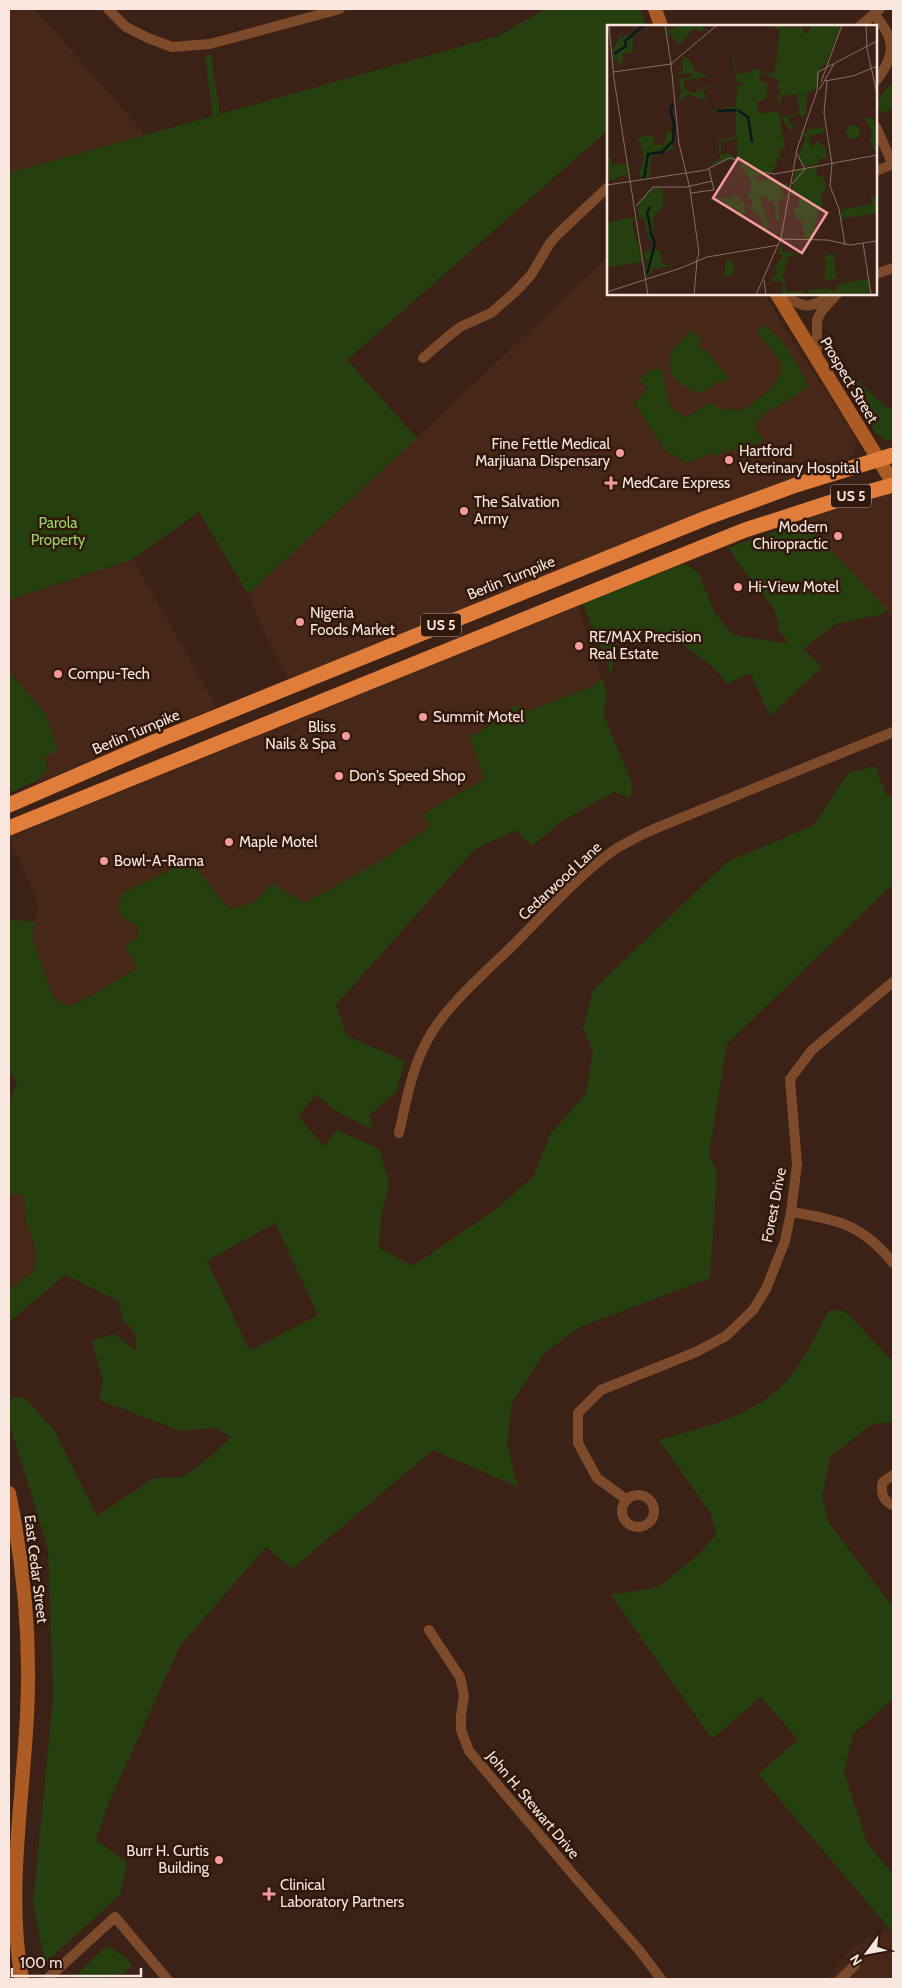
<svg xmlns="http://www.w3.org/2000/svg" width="902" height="1988" font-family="Cabin,sans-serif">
<rect width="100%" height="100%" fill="#3b2116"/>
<path fill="#472718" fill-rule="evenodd" d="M9,9H35L146,135L9,173Z
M608,256V294H765L787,333L852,430L856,444L853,456L843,462L288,679L265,635L248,594L417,438ZM692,331L697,346L716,382L707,391H694L676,378ZM756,332L809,387L766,413L754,426L764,439L735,451L733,448L716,456L711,453L688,463L665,451L634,403L648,389L639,381L662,369L669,405L686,418L695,410L745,409L771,389L781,373L780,361Z
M893,493V617L800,516L874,495Z
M133,559L217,707L42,781L38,780L48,769L44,758L45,713L9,672V600Z
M578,606L601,677L596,685L528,711L502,714L479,733L485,779L423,814L431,827L382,861L304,904L272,883L255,902L233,909L225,904L190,861L125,891L119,899L121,917L139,928L137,968L93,995L70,1006L62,1004L53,996L32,938L38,908L34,894L9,837Z
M11,1192L24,1196L26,1222L36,1248L35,1270L9,1290V1193Z
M890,1930L893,1933V1979H826L849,1952L865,1939Z"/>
<path fill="#263f0f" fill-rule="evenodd" d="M546,9H640L646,26H608V130L347,360L417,438L248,594L199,512L133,559L9,600V173L213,116L205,56L211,55L220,114L498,36Z
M893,82V107L882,114L877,104L883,92Z
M764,325C786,340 797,364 809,387L766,413L754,426L764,440L735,452L733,448L716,456L711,453L688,463L665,451L634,402L648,389L639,380L650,370L662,369L669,405L685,418L710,402L721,410L730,408L735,410L745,409L771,389L781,373L780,361L756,332Z
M692,330L702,340L697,346L706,351L729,377L722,383L716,382L706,391L699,393C689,389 673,381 670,369C669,364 670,357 670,352Z
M823,342L844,368L886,407L893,409V440H886L875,432L855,399Z
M804,521L888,611L878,615L836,624L803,649L822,667L770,716L750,673L727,684L715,669L673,637L619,633L611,674L582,603L684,564L698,572L714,611L732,635L785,643L787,640L778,630C783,604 737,573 730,547Z
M9,672L45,713L58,750L44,758L48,769L38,780L9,793Z
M601,677L607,694L603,713L632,783L631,798L614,792L562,821L532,846L516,830L474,850L336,1005L347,1036L405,1061L396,1092L369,1116L373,1130L339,1113L316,1095L298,1116L324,1146L337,1130L379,1149L389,1183L381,1218L379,1248L413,1266L495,1210L533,1177L551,1133L586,1094L593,1051L583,1028L593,990L727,862L814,825L848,773L875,766L887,796L893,795V884L727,1044L709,1154L717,1173L710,1278L580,1327L544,1353L512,1403L507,1444L518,1487L433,1450L292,1569L266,1547L180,1646L109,1802L96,1840L127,1862L120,1895L45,1963L33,1905L53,1696L48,1549L9,1422V1405L12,1397H23L53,1428L97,1516L154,1478L183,1477L211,1456L231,1437L217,1428L181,1431L99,1400L103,1381L92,1340L115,1334L136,1351L135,1333L123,1320L118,1301L65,1275L9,1322V1290L35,1270L36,1248L26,1222L24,1196L9,1193V1105L17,1082L9,1069V919L35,922L32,938L53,996L62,1004L70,1006L93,995L137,968L124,945L137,939L139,928L121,917C117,906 118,900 125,891L190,861L225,904L232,909L255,902L272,883L304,903L381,861L430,827L423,814L484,779L469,735L479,733L502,714L518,705L528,711L596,685ZM275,1223L318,1315L250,1351L207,1261Z
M829,1310L845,1311L893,1362V1422L872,1424L830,1457L822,1496L829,1523L893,1607V1699L853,1734L844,1772L867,1843L893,1874V1933L758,1774L798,1740L761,1697L712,1739L611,1595L658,1587L698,1555L716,1534L711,1514L659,1440C705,1426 756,1417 788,1379C805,1359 816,1333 829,1310Z
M110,1947L125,1957L132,1966L124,1974L107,1976L101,1979H72L104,1948Z"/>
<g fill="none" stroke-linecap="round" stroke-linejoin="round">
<path stroke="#7d4b2b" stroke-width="10" d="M108,9L126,27L148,38L172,47L210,44L340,9
M874,14C896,39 896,55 876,81
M860,26L880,9
M876,127L893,165
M876,171L893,164
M876,274L893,268
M781,294C806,308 806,310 832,295
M817,357V320L821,312L837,294
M423,358L451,334L462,326L491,313L515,292L531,275L550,243L558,234L608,187
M399,1133C406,1102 412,1067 428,1039C444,1009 479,978 504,954C538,921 576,877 614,850C627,842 641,835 654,829L893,732
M791,1212C837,1219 863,1225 893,1263
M893,1475L883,1482C880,1492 883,1501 893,1505
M622 1511a16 16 0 1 1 32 0a16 16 0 1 1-32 0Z
M627,1500L597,1478L578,1443V1413L601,1390L696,1352L726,1336L753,1310L766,1289L785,1241L791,1212L797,1164L790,1079L812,1050L893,982
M429,1630L460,1677L464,1696L461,1715V1730L469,1751L576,1878L639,1950L661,1979
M47,1979L115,1917L167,1979
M841,1979L855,1965"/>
<path stroke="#ac5b24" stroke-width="14" d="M655,9L661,26
M777,294L893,483
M9,1493C24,1566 31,1640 27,1715C23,1799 6,1896 22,1979"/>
<path stroke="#e17d3b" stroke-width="15" d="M9,805L154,742L706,518L796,485L893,455
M9,828L745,530L835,501L893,485"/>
</g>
<g fill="#f59b9b" stroke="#30180c" stroke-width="2">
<circle cx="620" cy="453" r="5"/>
<circle cx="729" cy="460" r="5"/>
<path d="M608.5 475.5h5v5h5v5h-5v5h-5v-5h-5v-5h5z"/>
<circle cx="464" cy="511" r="5"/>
<circle cx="838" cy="536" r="5"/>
<circle cx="738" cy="587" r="5"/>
<circle cx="300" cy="622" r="5"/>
<circle cx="579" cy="646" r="5"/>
<circle cx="58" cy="674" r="5"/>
<circle cx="423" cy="717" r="5"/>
<circle cx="346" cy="736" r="5"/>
<circle cx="339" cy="776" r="5"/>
<circle cx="229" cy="842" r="5"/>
<circle cx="104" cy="861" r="5"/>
<circle cx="219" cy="1860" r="5"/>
<path d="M266.5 1886.5h5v5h5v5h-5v5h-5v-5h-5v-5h5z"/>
</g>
<g text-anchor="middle" stroke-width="5" stroke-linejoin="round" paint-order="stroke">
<g fill="#30180c" stroke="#bca8a0" stroke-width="1">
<rect x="831" y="484.5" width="40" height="23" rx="4"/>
<rect x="421" y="613.5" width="40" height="23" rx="4"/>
</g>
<g font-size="14" font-weight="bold" fill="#f8e6df">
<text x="851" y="501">US 5</text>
<text x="441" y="630">US 5</text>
</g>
<g font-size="15" fill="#f8e6df" stroke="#30180c">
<text transform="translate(849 380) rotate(59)" y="5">Prospect Street</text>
<text transform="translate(511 578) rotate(-22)" y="5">Berlin Turnpike</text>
<text transform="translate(136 732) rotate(-23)" y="5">Berlin Turnpike</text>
<text transform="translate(560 881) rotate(-43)" y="5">Cedarwood Lane</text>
<text transform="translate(774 1205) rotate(-79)" y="5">Forest Drive</text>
<text transform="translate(36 1569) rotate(83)" y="5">East Cedar Street</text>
<text transform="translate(533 1805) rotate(50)" y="5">John H. Stewart Drive</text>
</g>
<g font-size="15" fill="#f8e6df" stroke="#30180c" text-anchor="start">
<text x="610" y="449" text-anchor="end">Fine Fettle Medical<tspan x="610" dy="17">Marjiuana Dispensary</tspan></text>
<text x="739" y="456">Hartford<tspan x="739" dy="17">Veterinary Hospital</tspan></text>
<text x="622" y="488">MedCare Express</text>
<text x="474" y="507">The Salvation<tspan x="474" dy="17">Army</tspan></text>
<text x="828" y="532" text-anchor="end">Modern<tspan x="828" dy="17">Chiropractic</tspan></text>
<text x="748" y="592">Hi-View Motel</text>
<text x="310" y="618">Nigeria<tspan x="310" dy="17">Foods Market</tspan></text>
<text x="589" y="642">RE/MAX Precision<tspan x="589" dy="17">Real Estate</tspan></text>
<text x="68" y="679">Compu-Tech</text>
<text x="433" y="722">Summit Motel</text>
<text x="336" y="732" text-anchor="end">Bliss<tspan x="336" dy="17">Nails &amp; Spa</tspan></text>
<text x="349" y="781">Don's Speed Shop</text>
<text x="239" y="847">Maple Motel</text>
<text x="114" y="866">Bowl-A-Rama</text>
<text x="209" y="1856" text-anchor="end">Burr H. Curtis<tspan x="209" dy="17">Building</tspan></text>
<text x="280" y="1890">Clinical<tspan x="280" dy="17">Laboratory Partners</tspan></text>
</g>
<g font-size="15" fill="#97d366" stroke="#30180c">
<text x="58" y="528">Parola<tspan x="58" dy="17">Property</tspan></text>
</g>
</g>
<g transform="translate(607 25)">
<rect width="270" height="270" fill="#3b2116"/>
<path d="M63,0H99L97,2L100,7L97,4L91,10L94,7L87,3L73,20L60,8L61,4H69ZM121,0L130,48L137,49L149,44L154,45L153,48H167L169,34L173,33L169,31L173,5L163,0H190L173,5L195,1L197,9L202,7L203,0H234L219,39L214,43L209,64L200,68L199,88L195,93L193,89L182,92L183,101L186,99L192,101L186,100L185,108L174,92L192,88L191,69L175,71L172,81L170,71L174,67L170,62L173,57L159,49L152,50L153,56L160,58V67L159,73L150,78L151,84L156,89L166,86L172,88L178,123L171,124L174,134L171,133L166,147L158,148L131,133L130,114L114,116V127L115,130L121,128L129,133L105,140L104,136L107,138L113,133L111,115L129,112V87L126,84L98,87L129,81L130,61L136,60L135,57L130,58ZM14,10L16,14L19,10H26L25,28H16L15,41L11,40L10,34L5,35L6,24ZM75,32L82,34L88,46L101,51L77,55V65L85,68L104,60L102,64L95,65L100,76L81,69L70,79L74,68L72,54L85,52L84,48L70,49L76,46ZM266,92L270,108L268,127L263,115L265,106L259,95L255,94ZM239 107a7 7 0 1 1 14 0a7 7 0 1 1-14 0ZM218,102L216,108L203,110L202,118L204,122L211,116L219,124L220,134L212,132L211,139L197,141L191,132L199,112H195L197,107L203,110L199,105ZM60,106L68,107L65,121L69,123L45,131L42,152L37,154L32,149L37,135L33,116L28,113L46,110L47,119L57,120ZM4,132L5,140L20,139L21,149L2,156L1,133ZM131,136L157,150L150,151V158L155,154L159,157L162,151L171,159H182L183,163H173L177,169L171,177L173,196L167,194L169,186L166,175L161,177L159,173L162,171H152L161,196L159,208L153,191L143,184L145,175L139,170L143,167L144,157ZM210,141L209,151H215L220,161L214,170L216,181L212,183L204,216L198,215L194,194H189L186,183H191L193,170H185L188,145ZM49,162L56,165V181L46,193L47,206L44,207L49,217L48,226L53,225L56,239L65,241L46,244L40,253L38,241L41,239L36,228L46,223L48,218L42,215L37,194H32L30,181L41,166ZM123,171H132V177H137L138,189L129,191L132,184H120L119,178L114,175L86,178L120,173L123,175ZM270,171V188L234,194L233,185L265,179L264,172ZM30,192L25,198L36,237L0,242V197ZM175,215V227L190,228V224L195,228L181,232L176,251L180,267L198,266V270H174L176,256L162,257L170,248L168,243L176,231L171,229ZM226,228L230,253L221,255V259L217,250L219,234L215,232ZM119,235H124L129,247L117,253ZM261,254L263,270H216L212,267L202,270V265L221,263L227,267L232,259Z" fill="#263f0f"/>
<path fill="none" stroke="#08191e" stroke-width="2.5" d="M7,29L19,21L18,16L37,0M130,85L141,92L145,117M110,86L129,85M37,154L41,129L55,127L66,116L67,99L63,84L66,79M43,182L40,188L44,206M40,249L48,218L43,207"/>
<path fill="none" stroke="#877066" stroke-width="1" d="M2,0L7,54L41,270M259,0L260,24L270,69M6,47L64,39L58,0M218,56L246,51L270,41M220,56L217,88L225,139L223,161L232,184L238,220M214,57L235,0M212,65L227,39M185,159L198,144L190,129M0,160L99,145L122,133L132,135L153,147L168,149L270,130M84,168L107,165L102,144M29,181L46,162H79L105,156M173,214L221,215L243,220L270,216M256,218L264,270M89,238L92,228L83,164L72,119L64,39L110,0M157,255L159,270M0,267L74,243L100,232L172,220M87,270L90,236M149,270L174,213L190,124L210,66L211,47L270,16"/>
<path fill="#f59b9b" fill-opacity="0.15" stroke="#f59b9b" stroke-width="2.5" d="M131,133L220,188L195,228L106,173Z"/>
<rect width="270" height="270" fill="none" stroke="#f8e6df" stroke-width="2.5"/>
</g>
<rect width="902" height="1988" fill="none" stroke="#f8e6df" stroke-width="20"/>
<g transform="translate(867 1953) rotate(238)" stroke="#30180c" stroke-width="4" paint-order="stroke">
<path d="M0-4L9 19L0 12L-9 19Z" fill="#f8e6df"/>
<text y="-8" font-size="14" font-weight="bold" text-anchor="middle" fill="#f8e6df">N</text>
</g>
<path d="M12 1968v8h129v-8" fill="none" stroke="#f8e6df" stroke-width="2.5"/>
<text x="20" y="1968" font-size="15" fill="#f8e6df" stroke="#30180c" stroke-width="4" paint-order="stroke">100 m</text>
</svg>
